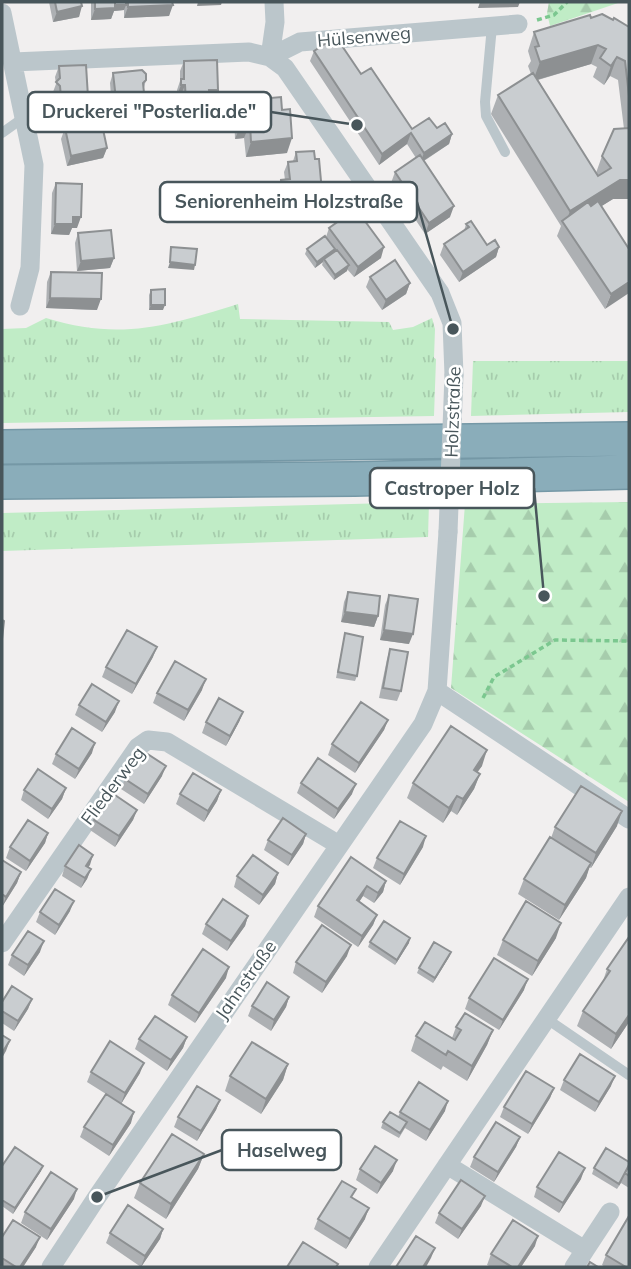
<svg xmlns="http://www.w3.org/2000/svg" width="631" height="1269" font-family="Mulish,sans-serif">
<defs>
<pattern id="grass-tufts" width="24" height="20" patternUnits="userSpaceOnUse" patternTransform="scale(1.75)"><rect width="24" height="20" fill="#c0ecc6"/><path d="M3 7l-1-3M5 7V3M7 7l1-3M15 17l-1-3M17 17v-4M19 17l1-3" fill="none" stroke="#a6ccac"/></pattern>
<pattern id="forest-firs" width="22" height="20" patternUnits="userSpaceOnUse" patternTransform="scale(1.75)"><rect width="22" height="20" fill="#c0ecc6"/><path d="M5 1l3.5 6h-7zM16 11l3.5 6h-7z" fill="#a6ccac"/></pattern>
</defs>
<rect width="100%" height="100%" fill="#f1efef"/>
<path fill="url(#grass-tufts)" d="M238,304L240,319L389,322L393,330L413,327L432,318L435,329L434,358L436,359L434,416L2,423V329L26,328L46,318C120,341 167,326 238,304Z
M473,361H629V412L471,416Z
M429,502L428,537L2,551V513Z"/>
<path fill="url(#forest-firs)" d="M549,2H621L550,26L547,13Z
M629,502V802L451,688L465,504Z"/>
<g fill="none" stroke-linecap="round" stroke-linejoin="round">
<g stroke="#7598a6" stroke-width="36">
<path id="motorway" d="M2,447L629,439
M2,482L355,479L629,472"/>
</g>
<path stroke="#7bc78f" stroke-width="3.5" stroke-dasharray="5 3.5" stroke-linecap="butt" d="M537,20L554,15L567,2
M483,698L494,677L555,640L629,641"/>
<path stroke="#bbc6cb" stroke-width="10" d="M492,26L485,102L486,116L505,152
M2,133L23,118
M547,1019L629,1075"/>
<path stroke="#bbc6cb" stroke-width="19" d="M2,13L34,165L30,268L20,306
M270,57L300,42L518,24
M270,57L275,22L274,2
M13,62L249,52L270,57L285,68L440,293L452,323L454,375
M437,691L629,819
M2,943L138,747L148,740L167,742L339,845
M447,1165L585,1250L610,1212
M51,1267L97,1197L423,724L437,691L448,532
M378,1267L629,897
M574,1267L585,1250"/>
<use href="#motorway" stroke="#8aadba" stroke-width="33"/>
<path stroke="#bbc6cb" stroke-width="19" d="M448,532L454,375"/>
</g>
<path fill="#adb0b3" fill-rule="evenodd" d="M49,2H81L79,17L53,22Z
M91,2H172L169,16L124,18V10L114,11L111,19L91,20Z
M591,18L613,20L629,27V199H613L601,206L629,249L605,309L557,236L561,226L491,114L498,95L531,74L528,66L531,61L528,51L534,32ZM591,64L597,67L593,77L604,85L610,76L618,80L624,129L602,156L596,173L538,80Z
M314,51L361,74L412,129L437,128L452,134L449,144L424,161L450,217L425,234L391,183L395,172L416,158L407,144L379,165L310,61Z
M184,61L218,90L215,100H209L206,109L182,112L181,95H177V90L180,81V71Z
M59,66L88,97L84,107L57,108L56,97L53,92L56,84L55,77Z
M113,73L146,80L140,103L137,107L112,109L110,83Z
M239,101L287,153L246,157L244,138L235,139L234,116Z
M65,128L107,148L103,158L67,166L61,139Z
M296,152L315,159L322,192L318,203L278,205L277,190L281,180H285L284,172L288,162L293,161Z
M56,183L77,228H72L69,235L51,234L52,193Z
M466,224L487,245L499,247L496,257L459,282L440,255L444,244L464,231Z
M329,228L381,258L354,277L347,269V271L334,280L322,265L323,262L315,268L305,254L307,249L326,237Z
M78,233L114,258L110,268L77,271L75,243Z
M51,272L97,310L46,308L47,282Z
M370,277L410,283L406,294L382,310L366,287Z
M151,290L163,310H149V295Z
M348,592L378,616L374,627L341,622L344,602Z
M389,595L409,644L380,640L385,605Z
M345,633L357,676L355,681L336,678Z
M390,649L401,691L397,701L379,698L387,659Z
M153,657L132,694L102,677L106,667Z
M202,690L184,721L153,703L157,693Z
M79,705L115,712L102,732L75,715Z
M243,712L239,722L226,746L202,733L206,722Z
M388,720L384,730L355,773L328,755L332,744Z
M92,753L75,779L52,764L56,754Z
M482,766L477,772L480,774L474,789L457,815L451,811L443,823L407,798L413,783Z
M162,776L144,804L121,789L125,779Z
M301,783L352,794L334,819L297,793Z
M66,788L62,799L48,819L21,800L24,790Z
M221,790L217,801L204,822L176,804L180,794Z
M137,810L133,820L115,847L90,830L94,820Z
M617,826L591,868L589,867L586,878L559,920L518,894L524,879L551,838L555,827Z
M48,833L45,843L26,871L6,858L10,847Z
M306,834L303,844L288,866L264,850L268,840Z
M423,847L400,885L373,868L377,858Z
M93,855L88,867L91,869L87,879L81,888L62,876L65,866Z
M351,857L386,881L383,892L374,903L363,896L359,902L377,915L373,925L358,947L314,917L318,906Z
M2,860L21,872L17,883L2,907Z
M278,873L275,884L259,905L234,887L237,876Z
M70,911L55,935L36,922L40,912Z
M248,916L245,926L227,951L202,934L206,924Z
M629,937V1022L611,1049L577,1026L583,1011L603,981L607,969Z
M556,938L532,976L497,955L503,940Z
M370,942L409,943L395,965L368,947Z
M40,952L24,976L8,965L12,955Z
M451,952L449,957L433,983L417,973L419,968Z
M347,956L322,993L293,973L296,962Z
M226,978L195,1023L168,1005L172,995Z
M524,990L499,1030L465,1009L469,998Z
M289,997L286,1007L271,1031L248,1016L252,1006Z
M32,999L28,1009L14,1031L2,1023V1002Z
M456,1027L493,1030L487,1045L467,1081L443,1066L441,1070L411,1051L416,1036L452,1038Z
M187,1037L183,1048L167,1071L135,1049L139,1039Z
M288,1064L283,1080L261,1114L225,1091L230,1076Z
M91,1072L140,1073L121,1104L131,1123L109,1156L80,1137L84,1127L106,1094L87,1082Z
M564,1080L611,1086L595,1112L560,1090Z
M554,1088L550,1098L528,1134L500,1117L504,1107Z
M220,1100L216,1110L197,1141L174,1127L178,1117Z
M445,1111L426,1141L405,1128L399,1138L381,1128L383,1122L398,1117L400,1112Z
M520,1137L516,1147L494,1182L470,1167L474,1157Z
M204,1154L198,1169L166,1219L134,1198L140,1183Z
M629,1162V1188L621,1183L617,1189L592,1174L594,1168Z
M2,1166L41,1171L13,1214L2,1206Z
M360,1169L393,1171L377,1194L356,1180Z
M581,1179L559,1213L534,1197L537,1187Z
M353,1198L365,1219L346,1249L314,1229L318,1219Z
M74,1199L47,1240L21,1223L25,1212Z
M481,1206L458,1239L435,1223L439,1213Z
M163,1229L160,1239L141,1267L106,1243L110,1233Z
M2,1237L36,1247L23,1267H2Z
M535,1246L521,1267H491L487,1265L491,1254Z
M606,1255L629,1267H605L602,1265Z"/>
<path fill="#8d9092" d="M198,2H222L221,5L197,6Z
M480,2H520L518,7L478,8Z
M113,5H126L124,10L114,11L111,19L91,20L95,9Z
M173,5L169,16L124,18L128,7Z
M82,6L79,17L53,22L57,12Z
M598,45L591,64L533,81L540,62Z
M617,57L610,76L604,85L611,66Z
M181,85H185L181,95H177Z
M209,90H218L215,100H209L206,109L182,112L186,102Z
M144,93L140,103L137,107L112,109L116,99Z
M88,97L84,107L57,108L61,98Z
M250,123L244,138L235,139L241,124Z
M411,133L407,144L379,165L382,154Z
M452,134L449,144L420,163L424,153Z
M292,138L287,153L246,157L251,142Z
M107,148L103,158L67,166L71,156Z
M620,180H629V199H613L567,228L565,225L570,211Z
M322,192L318,203L278,205L282,195Z
M454,206L450,217L425,234L429,223Z
M73,217H81L77,228H72L69,235L51,234L55,224Z
M384,247L381,258L354,277L358,267Z
M499,247L496,257L459,282L463,272Z
M335,249L333,255L324,259L323,262L315,268L317,262Z
M114,258L110,268L77,271L81,261Z
M170,262L195,265L194,270L168,268Z
M349,265L347,271L334,280L335,275Z
M629,282V293L605,309L611,294Z
M410,283L406,294L382,310L386,300Z
M50,298L101,299L97,310L46,308Z
M151,305H165L163,310H149Z
M345,612L378,616L374,627L341,622Z
M384,630L413,634L409,644L380,640Z
M157,647L153,657L132,694L136,684Z
M206,679L202,690L184,721L188,710Z
M119,701L115,712L102,732L106,722Z
M243,712L239,722L226,746L230,736Z
M388,720L384,730L355,773L359,763Z
M95,743L92,753L75,779L79,769Z
M487,750L482,766L468,785L474,770Z
M166,766L162,776L144,804L148,794Z
M480,774L474,789L457,815L463,799Z
M356,784L352,794L334,819L338,809Z
M66,788L62,799L48,819L52,809Z
M221,790L217,801L204,822L208,811Z
M457,796L451,811L443,823L449,808Z
M137,810L133,820L115,847L119,836Z
M622,811L617,826L591,868L596,853Z
M48,833L45,843L26,871L30,861Z
M306,834L303,844L288,866L292,855Z
M426,836L423,847L400,885L404,874Z
M93,855L90,865L82,876L86,866Z
M591,863L586,878L559,920L565,905Z
M91,869L87,879L81,888L85,878Z
M21,872L17,883L2,907L6,897Z
M278,873L275,884L259,905L263,895Z
M386,881L383,892L374,903L378,893Z
M367,886L363,896L353,911L357,900Z
M74,901L70,911L55,935L59,925Z
M377,915L373,925L358,947L362,936Z
M248,916L245,926L227,951L231,941Z
M561,923L556,938L532,976L538,961Z
M410,938L409,943L395,965L397,960Z
M44,941L40,952L24,976L28,965Z
M351,945L347,956L322,993L326,982Z
M451,952L449,957L433,983L435,978Z
M229,967L226,978L195,1023L199,1013Z
M528,979L524,990L499,1030L503,1020Z
M289,997L286,1007L271,1031L274,1020Z
M32,999L28,1009L14,1031L18,1021Z
M629,1015V1022L611,1049L616,1034Z
M493,1030L487,1045L467,1081L472,1066Z
M187,1037L183,1048L167,1071L171,1060Z
M10,1040L6,1051L2,1058V1053Z
M144,1063L140,1073L121,1104L125,1093Z
M288,1064L283,1080L261,1114L266,1099Z
M615,1076L611,1086L595,1112L599,1102Z
M554,1088L550,1098L528,1134L532,1124Z
M220,1100L216,1110L197,1141L201,1131Z
M448,1101L445,1111L426,1141L430,1130Z
M134,1112L131,1123L109,1156L113,1145Z
M520,1137L516,1147L494,1182L498,1172Z
M204,1154L198,1169L166,1219L171,1204Z
M397,1160L393,1171L377,1194L381,1183Z
M43,1166L41,1171L13,1214L15,1208Z
M585,1168L581,1179L559,1213L563,1203Z
M77,1189L74,1199L47,1240L51,1229Z
M485,1196L481,1206L458,1239L462,1229Z
M369,1208L365,1219L346,1249L350,1239Z
M163,1229L160,1239L141,1267L145,1256Z
M538,1236L535,1246L521,1267H518Z
M40,1237L36,1247L23,1267H20Z
M435,1248L431,1258L426,1267H423Z"/>
<path fill="#c9cdd0" stroke="#8d9092" stroke-width="2" d="M55,2H81L82,6L57,12Z
M95,2H115V8L95,9Z
M115,2H126V5H115Z
M128,2H172L173,5L128,7Z
M602,14L613,20L614,18L629,27V96L625,61L617,57L611,66L600,58L606,49L598,45L540,62L535,47L539,46L534,32L590,15L591,18Z
M336,37L361,74L371,68L412,129L429,118L437,128L445,123L452,134L424,153L411,133L382,154L314,51Z
M217,60L218,90H209L210,99L186,102L185,85H181V79H184V61Z
M86,65L88,97L61,98L60,86L56,82L60,78L59,66Z
M142,70L146,74V80L143,83L144,93L141,97L116,99L113,73Z
M533,73L598,176L611,168L602,156L614,129L629,128V180H620L570,211L498,95Z
M281,97L282,110L290,109L292,138L251,142L250,123L241,124L239,101Z
M101,120L107,148L71,156L65,128Z
M314,151L315,159H319L322,192L282,195L281,180L290,179L288,162L297,161L296,152Z
M420,155L454,206L429,223L395,172Z
M56,183L82,184L81,217H73V224H55Z
M598,201L629,249V282L611,294L562,221L588,202L591,206Z
M356,209L384,247L358,267L329,228Z
M471,221L487,245L495,240L499,247L463,272L444,244L469,227L466,224Z
M111,230L114,258L81,261L78,233Z
M325,236L335,249L317,262L307,249Z
M171,247L197,249L195,265L170,262Z
M337,250L349,265L335,275L324,259Z
M395,260L410,283L386,300L370,277Z
M51,272L102,273L101,299L50,298Z
M165,289V305H151V290Z
M348,592L380,596L378,616L345,612Z
M389,595L418,599L413,634L384,630Z
M2,620L4,621L2,639Z
M127,630L157,647L136,684L106,667Z
M345,633L363,637L357,676L338,672Z
M390,649L408,652L401,691L383,688Z
M175,661L206,679L188,710L157,693Z
M92,684L119,701L106,722L79,705Z
M219,698L243,712L230,736L206,722Z
M361,702L388,720L359,763L332,744Z
M451,726L487,750L474,770L480,774L463,799L457,796L449,808L413,783Z
M72,728L95,743L79,769L56,754Z
M143,751L166,766L148,794L125,779Z
M318,758L356,784L338,809L301,783Z
M38,769L66,788L52,809L24,790Z
M193,773L221,790L208,811L180,794Z
M581,786L622,811L596,853L555,827Z
M112,793L137,810L119,836L94,820Z
M283,818L306,834L292,855L268,840Z
M28,820L48,833L30,861L10,847Z
M400,821L426,836L404,874L377,858Z
M550,837L591,863L565,905L524,879Z
M79,845L93,855L86,866L91,869L85,878L65,866Z
M253,855L278,873L263,895L237,876Z
M351,857L386,881L378,893L367,886L357,900L377,915L362,936L318,906Z
M2,860L21,872L6,897L2,894Z
M55,889L74,901L59,925L40,912Z
M223,899L248,916L231,941L206,924Z
M526,901L561,923L538,961L503,940Z
M384,921L410,938L397,960L370,942Z
M322,925L351,945L326,982L296,962Z
M28,931L44,941L28,965L12,955Z
M629,937V1015L616,1034L583,1011L610,971L607,969Z
M434,942L451,952L435,978L419,968Z
M203,949L229,967L199,1013L172,995Z
M494,958L528,979L503,1020L469,998Z
M267,982L289,997L274,1020L252,1006Z
M12,986L32,999L18,1021L2,1011V1002Z
M465,1013L493,1030L472,1066L448,1051L446,1055L416,1036L425,1022L455,1040L461,1030L456,1027Z
M155,1016L187,1037L171,1060L139,1039Z
M2,1035L10,1040L2,1053Z
M110,1041L144,1063L125,1093L91,1072Z
M252,1042L288,1064L266,1099L230,1076Z
M580,1054L615,1076L599,1102L564,1080Z
M526,1071L554,1088L532,1124L504,1107Z
M419,1082L448,1101L430,1130L400,1112Z
M197,1086L220,1100L201,1131L178,1117Z
M106,1094L134,1112L113,1145L84,1127Z
M390,1112L407,1122L400,1133L383,1122Z
M496,1122L520,1137L498,1172L474,1157Z
M172,1134L204,1154L171,1204L140,1183Z
M375,1146L397,1160L381,1183L360,1169Z
M15,1147L43,1166L15,1208L2,1200V1166Z
M606,1148L629,1162V1165L619,1184L594,1168Z
M559,1152L585,1168L563,1203L537,1187Z
M629,1165V1176L625,1173Z
M51,1172L77,1189L51,1229L25,1212Z
M461,1180L485,1196L462,1229L439,1213Z
M342,1181L356,1189L351,1197L369,1208L350,1239L318,1219Z
M128,1205L163,1229L145,1256L110,1233Z
M629,1216V1267H626L606,1255Z
M13,1220L40,1237L20,1267H16L2,1258V1237Z
M513,1220L538,1236L518,1267H512L491,1254Z
M416,1236L435,1248L423,1267H396Z
M303,1242L338,1264L336,1267H287Z
M590,1262L598,1267H587Z"/>
<g text-anchor="middle" stroke-width="5" stroke-linejoin="round" paint-order="stroke">
<g font-size="18" fill="#48565b" stroke="#fff">
<text transform="translate(364 37) rotate(-5)" y="6">Hülsenweg</text>
<text transform="translate(453 412) rotate(-88)" y="6">Holzstraße</text>
<text transform="translate(113 786) rotate(-53)" y="6">Fliederweg</text>
<text transform="translate(246 980) rotate(-55)" y="6">Jahnstraße</text>
</g>
</g>
<path fill="none" stroke="#48565b" stroke-width="2.5" d="M357 125L271 112M453 329L417 202M544 596L534 488M97 1197L222 1150"/>
<g fill="#48565b" stroke="#fff" stroke-width="2.5">
<circle cx="357" cy="125" r="7"/>
<circle cx="453" cy="329" r="7"/>
<circle cx="544" cy="596" r="7"/>
<circle cx="97" cy="1197" r="7"/>
</g>
<g fill="#fff" stroke="#48565b" stroke-width="2.5">
<rect x="28" y="92" width="243" height="40" rx="7"/>
<rect x="160" y="182" width="257" height="40" rx="7"/>
<rect x="370" y="468" width="164" height="40" rx="7"/>
<rect x="222" y="1130" width="119" height="40" rx="7"/>
</g>
<g font-size="19" text-anchor="middle" font-weight="bold" fill="#48565b">
<text x="149" y="118">Druckerei "Posterlia.de"</text>
<text x="289" y="208">Seniorenheim Holzstraße</text>
<text x="452" y="495">Castroper Holz</text>
<text x="282" y="1157">Haselweg</text>
</g>
<rect width="631" height="1269" fill="none" stroke="#48565b" stroke-width="7"/>
</svg>
